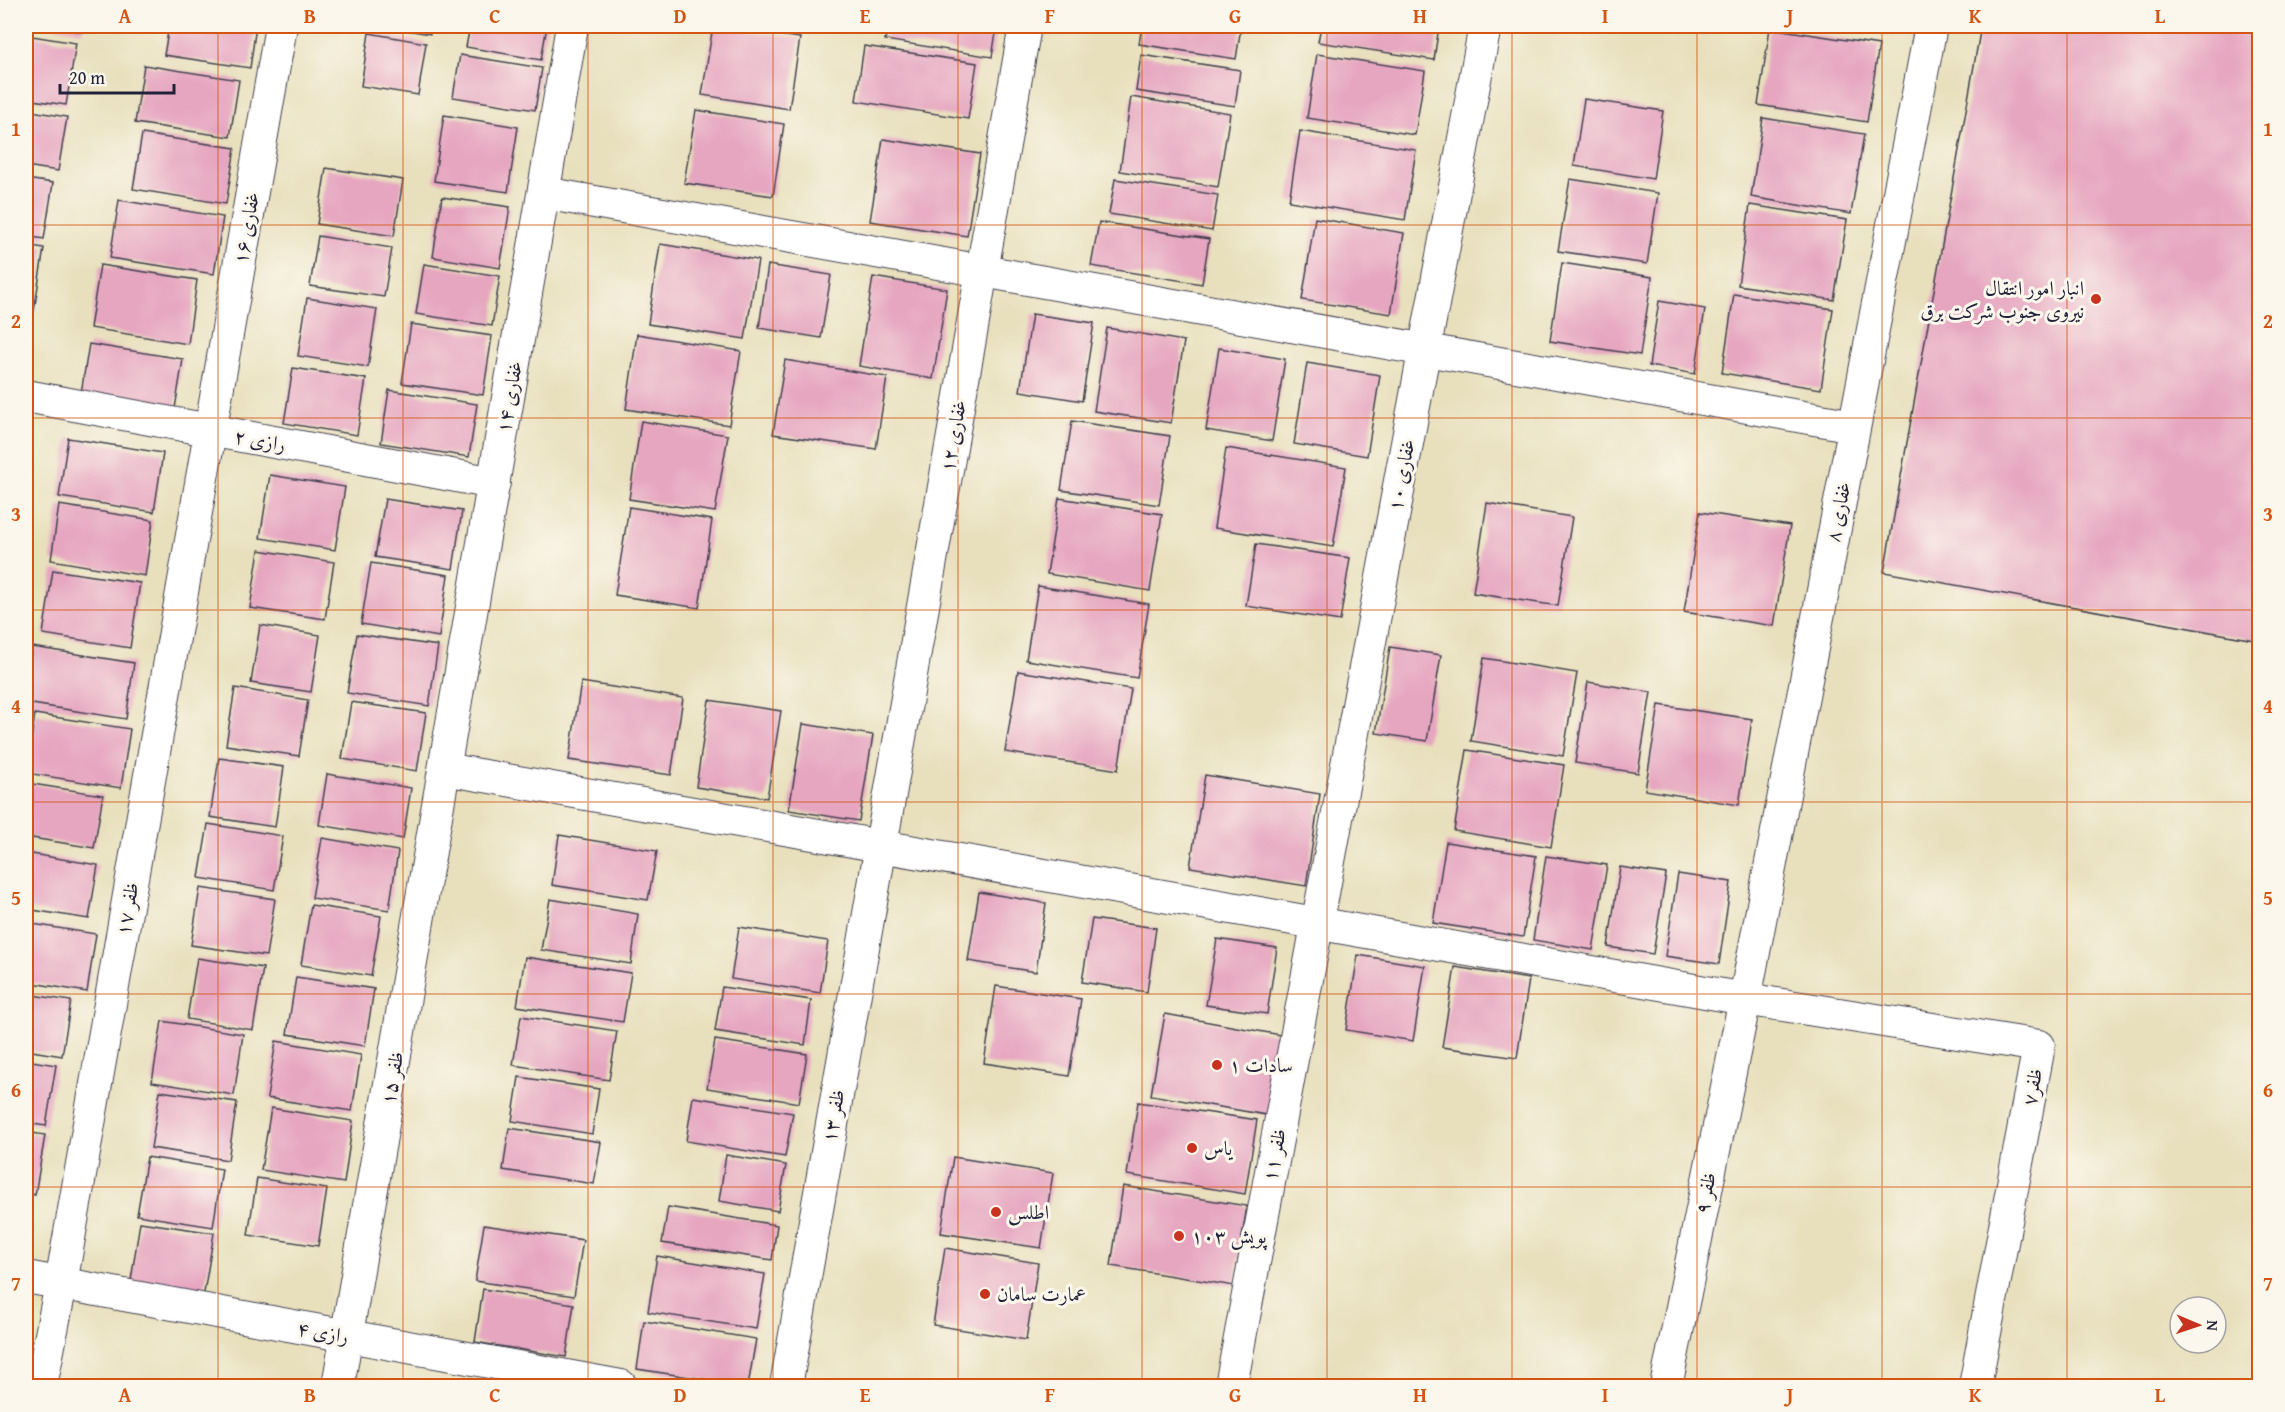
<svg xmlns="http://www.w3.org/2000/svg" width="2285" height="1412" font-family="'Gentium Book Plus',Amiri,serif">
<rect width="100%" height="100%" fill="#fbf7ec"/>
<filter id="ink" filterUnits="userSpaceOnUse"><feTurbulence type="fractalNoise" baseFrequency=".0167" numOctaves="2"/><feDisplacementMap in="SourceGraphic" scale="12" xChannelSelector="R" yChannelSelector="G"/><feConvolveMatrix kernelMatrix="1 2 1 2 8 2 1 2 1" color-interpolation-filters="sRGB"/></filter>
<filter id="wash" filterUnits="userSpaceOnUse"><feTurbulence type="fractalNoise" baseFrequency=".008" numOctaves="4" result="noise"/><feDisplacementMap in="SourceGraphic" scale="24" xChannelSelector="R" yChannelSelector="G"/><feGaussianBlur stdDeviation="1.35" result="paint"/><feColorMatrix in="noise" values="0 0 0 0 0 0 0 0 0 0 0 0 0 0 0 0 0 1.4 0 .05"/><feComposite in="paint" operator="in"/></filter>
<g filter="url(#wash)">
<rect width="100%" height="100%" fill="#e8e0bd"/>
<g id="blocks">
<path fill="#e6a6c0" d="M51,26H83L82,32Z
M169,26H256L250,68L164,55Z
M382,26H431L430,34Z
M470,26H547L541,60L466,47Z
M713,26L800,38L789,109L702,95Z
M888,26H997L992,57L885,40Z
M1142,26L1241,27L1236,59L1139,44Z
M1321,26H1439L1434,60L1318,42Z
M1981,26H2260V641L1884,572Z
M1770,28L1879,45L1867,122L1758,105Z
M369,33L426,43L418,95L361,86Z
M26,35L76,43L66,105L26,99Z
M864,46L977,63L968,119L856,101Z
M1317,54L1425,71L1415,135L1307,118Z
M460,55L542,68L535,110L453,97Z
M1141,55L1240,70L1235,106L1136,91Z
M144,65L239,80L230,137L135,123Z
M1131,97L1230,113L1218,187L1120,171Z
M1584,99L1663,111L1653,179L1574,166Z
M26,110L67,117L58,171L26,166Z
M696,110L784,124L773,196L684,183Z
M444,115L518,127L508,192L434,181Z
M1763,118L1864,134L1851,214L1751,197Z
M1300,131L1416,150L1405,220L1289,201Z
M142,134L235,148L226,204L133,189Z
M883,139L980,154L967,236L870,221Z
M326,168L403,180L394,236L317,224Z
M26,179L53,183L44,239L26,236Z
M1115,179L1218,195L1212,231L1109,214Z
M1570,179L1658,193L1647,264L1558,251Z
M442,197L510,207L500,268L433,257Z
M119,200L223,217L214,274L110,258Z
M1750,205L1847,220L1834,300L1738,285Z
M1315,218L1404,233L1391,314L1302,300Z
M1099,222L1209,239L1202,284L1091,266Z
M318,236L392,248L384,297L310,286Z
M660,244L758,260L745,339L648,324Z
M26,245L44,248L34,311L26,310Z
M1562,263L1652,277L1640,355L1550,341Z
M424,264L500,276L492,326L416,314Z
M100,265L197,280L188,344L90,328Z
M768,265L831,275L821,338L759,328Z
M873,277L947,289L933,379L859,366Z
M1734,294L1833,309L1821,389L1722,373Z
M307,298L377,309L368,367L298,356Z
M1659,301L1705,309L1695,374L1649,366Z
M1032,314L1094,323L1082,401L1020,391Z
M411,324L492,336L483,395L402,383Z
M1107,328L1184,341L1171,423L1094,411Z
M637,334L741,351L729,425L626,409Z
M89,344L183,359L173,421L79,406Z
M1219,348L1285,359L1272,441L1206,430Z
M785,360L887,377L876,449L773,434Z
M1307,363L1380,375L1367,456L1294,444Z
M293,368L366,379L357,435L284,423Z
M389,390L477,404L469,457L381,443Z
M641,421L728,435L715,512L629,499Z
M1072,421L1170,436L1159,505L1061,490Z
M68,438L163,453L154,512L59,497Z
M1226,448L1346,467L1333,547L1214,528Z
M270,475L345,487L335,550L260,538Z
M1059,498L1162,514L1150,591L1047,574Z
M385,499L462,511L453,569L375,557Z
M1487,503L1572,517L1558,606L1473,593Z
M59,505L153,520L145,576L51,560Z
M629,507L712,520L699,608L615,595Z
M1700,512L1790,526L1774,626L1684,612Z
M1256,544L1350,558L1340,621L1246,606Z
M259,550L334,562L325,619L250,608Z
M371,563L448,575L439,637L361,624Z
M53,570L140,583L130,648L43,634Z
M1038,586L1149,604L1137,678L1026,660Z
M260,625L320,635L311,692L251,683Z
M357,634L438,646L429,706L347,693Z
M32,647L134,663L126,719L26,703V685Z
M1390,647L1441,655L1427,741L1376,733Z
M1484,658L1577,673L1563,756L1471,741Z
M1018,671L1131,689L1118,770L1005,752Z
M581,682L683,698L671,775L569,760Z
M1588,682L1651,692L1638,773L1575,763Z
M235,688L308,700L299,756L226,745Z
M709,700L781,711L767,798L696,787Z
M351,702L426,713L417,771L342,759Z
M1659,705L1752,719L1739,805L1645,790Z
M35,714L130,729L121,788L26,773Z
M803,724L873,735L859,821L789,810Z
M1467,750L1564,765L1551,847L1454,831Z
M219,758L284,767L275,827L210,817Z
M327,774L411,788L403,839L319,825Z
M1205,775L1320,794L1306,886L1190,867Z
M26,783L103,795L94,848L26,837Z
M208,824L283,836L274,890L199,878Z
M559,835L657,851L648,900L552,885Z
M322,838L398,851L389,910L312,898Z
M1446,842L1536,856L1523,937L1433,923Z
M26,853L98,865L89,919L26,909Z
M1546,856L1607,865L1593,950L1533,940Z
M1620,867L1666,874L1653,954L1608,947Z
M1678,874L1731,882L1719,964L1665,956Z
M200,888L275,899L266,956L191,945Z
M979,892L1046,903L1036,972L968,961Z
M550,899L638,914L631,964L541,950Z
M311,905L381,916L371,976L301,965Z
M1092,919L1156,928L1147,992L1082,982Z
M26,923L96,934L87,992L26,982Z
M739,927L828,941L820,993L731,979Z
M1217,939L1277,948L1267,1014L1206,1005Z
M1358,955L1425,966L1413,1041L1346,1030Z
M525,957L631,973L623,1022L517,1006Z
M197,958L263,968L253,1030L187,1019Z
M1455,967L1529,979L1517,1058L1442,1047Z
M296,977L374,989L365,1046L287,1034Z
M996,986L1081,999L1069,1076L984,1063Z
M722,987L811,1000L805,1045L715,1031Z
M26,994L71,1001L62,1056L26,1050Z
M1165,1014L1281,1035L1272,1116L1151,1095Z
M521,1016L617,1031L609,1080L513,1065Z
M162,1021L243,1034L234,1095L152,1082Z
M715,1040L807,1054L799,1103L707,1088Z
M276,1041L361,1055L352,1111L267,1098Z
M26,1060L56,1065L46,1126L26,1123Z
M519,1077L599,1089L592,1134L512,1121Z
M160,1091L237,1102L228,1160L151,1148Z
M693,1097L793,1113L785,1157L686,1141Z
M1138,1102L1257,1120L1245,1194L1127,1175Z
M271,1108L353,1121L344,1183L261,1170Z
M509,1128L601,1142L594,1184L503,1170Z
M26,1132L45,1135L35,1195L26,1193Z
M726,1155L786,1165L778,1211L719,1201Z
M147,1157L222,1169L213,1227L137,1215Z
M953,1157L1053,1173L1041,1248L941,1233Z
M257,1178L327,1189L318,1246L248,1235Z
M1123,1186L1247,1206L1234,1286L1111,1266Z
M668,1207L777,1225L772,1260L662,1243Z
M140,1222L214,1233L203,1299L130,1287Z
M484,1225L583,1240L574,1296L475,1281Z
M945,1248L1038,1263L1026,1340L933,1325Z
M657,1256L765,1274L756,1329L648,1312Z
M483,1289L574,1304L566,1357L475,1342Z
M644,1321L756,1339L748,1386L637,1369Z"/>
</g>
</g>
<g filter="url(#ink)">
<use href="#blocks" fill-opacity="0" stroke="#403e4e" stroke-width="1.5"/>
<g fill="none" stroke-linecap="round" stroke-linejoin="round">
<g stroke="#403e4e" stroke-width="34">
<path id="street" d="M544,193L1854,426
M26,396L494,483
M445,769L1745,999L2039,1046L1975,1386
M26,1277L621,1386
M41,1386L61,1284L281,26
M338,1386L572,26
M786,1386L1025,26
M1231,1386L1485,26
M1666,1386L1745,999L1931,26"/>
</g>
<use href="#street" stroke="#fff" stroke-width="32"/>
</g>
</g>
<path fill="none" stroke="#d45411" stroke-width="1.5" stroke-opacity="0.55" d="M218,26V1386M403,26V1386M588,26V1386M773,26V1386M958,26V1386M1142,26V1386M1327,26V1386M1512,26V1386M1697,26V1386M1882,26V1386M2067,26V1386M26,225H2260M26,418H2260M26,610H2260M26,802H2260M26,994H2260M26,1187H2260"/>
<g fill="#c8321e" stroke="#fbf7ec" stroke-width="2">
<circle cx="2096" cy="299" r="6"/>
<circle cx="1217" cy="1065" r="6"/>
<circle cx="1192" cy="1148" r="6"/>
<circle cx="996" cy="1212" r="6"/>
<circle cx="1179" cy="1236" r="6"/>
<circle cx="985" cy="1294" r="6"/>
</g>
<g text-anchor="middle" stroke-width="6" stroke-linejoin="round" paint-order="stroke">
<g font-size="20" fill="#22223b" stroke="#fbf7ec">
<text transform="translate(246 228) rotate(-80)" y="7">غفاری ۱۶</text>
<text transform="translate(509 397) rotate(-80)" y="7">غفاری ۱۴</text>
<text transform="translate(953 436) rotate(-80)" y="7">غفاری ۱۲</text>
<text transform="translate(260 440) rotate(10)" y="7">رازی ۲</text>
<text transform="translate(1401 475) rotate(-79)" y="7">غفاری ۱۰</text>
<text transform="translate(1838 512) rotate(-79)" y="7">غفاری ۸</text>
<text transform="translate(127 909) rotate(-80)" y="7">ظفر ۱۷</text>
<text transform="translate(392 1078) rotate(-80)" y="7">ظفر ۱۵</text>
<text transform="translate(2032 1087) rotate(-79)" y="7">ظفر۷</text>
<text transform="translate(833 1116) rotate(-80)" y="7">ظفر ۱۳</text>
<text transform="translate(1274 1155) rotate(-79)" y="7">ظفر ۱۱</text>
<text transform="translate(1705 1193) rotate(-79)" y="7">ظفر ۹</text>
<text transform="translate(323 1332) rotate(10)" y="7">رازی ۴</text>
</g>
<g font-size="20" fill="#22223b" stroke="#fbf7ec" text-anchor="start">
<text x="2084" y="295" text-anchor="end">انبار امور انتقال<tspan x="2084" dy="23">نیروی جنوب شرکت برق</tspan></text>
<text x="1229" y="1072">سادات ۱</text>
<text x="1204" y="1155">یاس</text>
<text x="1008" y="1219">اطلس</text>
<text x="1191" y="1243">پویش ۱۰۳</text>
<text x="997" y="1301">عمارت سامان</text>
</g>
</g>
<rect width="2285" height="1412" fill="none" stroke="#fbf7ec" stroke-width="66"/>
<g transform="translate(2198 1325) rotate(92)"><circle r="28" fill="#fbf7ec" stroke="#a4a2a5" stroke-width="1.5"/>
<path d="M0-4.5L10 22L0 15L-10 22Z" fill="#c8321e"/>
<text y="-9" font-size="16" font-weight="bold" text-anchor="middle" fill="#22223b">N</text>
</g>
<path d="M60 84v9h114v-9" fill="none" stroke="#22223b" stroke-width="3"/>
<text x="69" y="84" font-size="18" fill="#22223b" stroke="#fbf7ec" stroke-width="4.5" paint-order="stroke">20 m</text>
<rect x="33" y="33" width="2219" height="1346" fill="none" stroke="#d45411" stroke-width="2"/>
<g font-size="20" text-anchor="middle" font-weight="bold" fill="#d45411">
<text x="125" y="23">A</text>
<text x="310" y="23">B</text>
<text x="495" y="23">C</text>
<text x="680" y="23">D</text>
<text x="865" y="23">E</text>
<text x="1050" y="23">F</text>
<text x="1235" y="23">G</text>
<text x="1420" y="23">H</text>
<text x="1605" y="23">I</text>
<text x="1790" y="23">J</text>
<text x="1975" y="23">K</text>
<text x="2160" y="23">L</text>
<text x="16" y="136">1</text>
<text x="2268" y="136">1</text>
<text x="16" y="328">2</text>
<text x="2268" y="328">2</text>
<text x="16" y="521">3</text>
<text x="2268" y="521">3</text>
<text x="16" y="713">4</text>
<text x="2268" y="713">4</text>
<text x="16" y="905">5</text>
<text x="2268" y="905">5</text>
<text x="16" y="1097">6</text>
<text x="2268" y="1097">6</text>
<text x="16" y="1290">7</text>
<text x="2268" y="1290">7</text>
<text x="125" y="1402">A</text>
<text x="310" y="1402">B</text>
<text x="495" y="1402">C</text>
<text x="680" y="1402">D</text>
<text x="865" y="1402">E</text>
<text x="1050" y="1402">F</text>
<text x="1235" y="1402">G</text>
<text x="1420" y="1402">H</text>
<text x="1605" y="1402">I</text>
<text x="1790" y="1402">J</text>
<text x="1975" y="1402">K</text>
<text x="2160" y="1402">L</text>
</g>
</svg>
